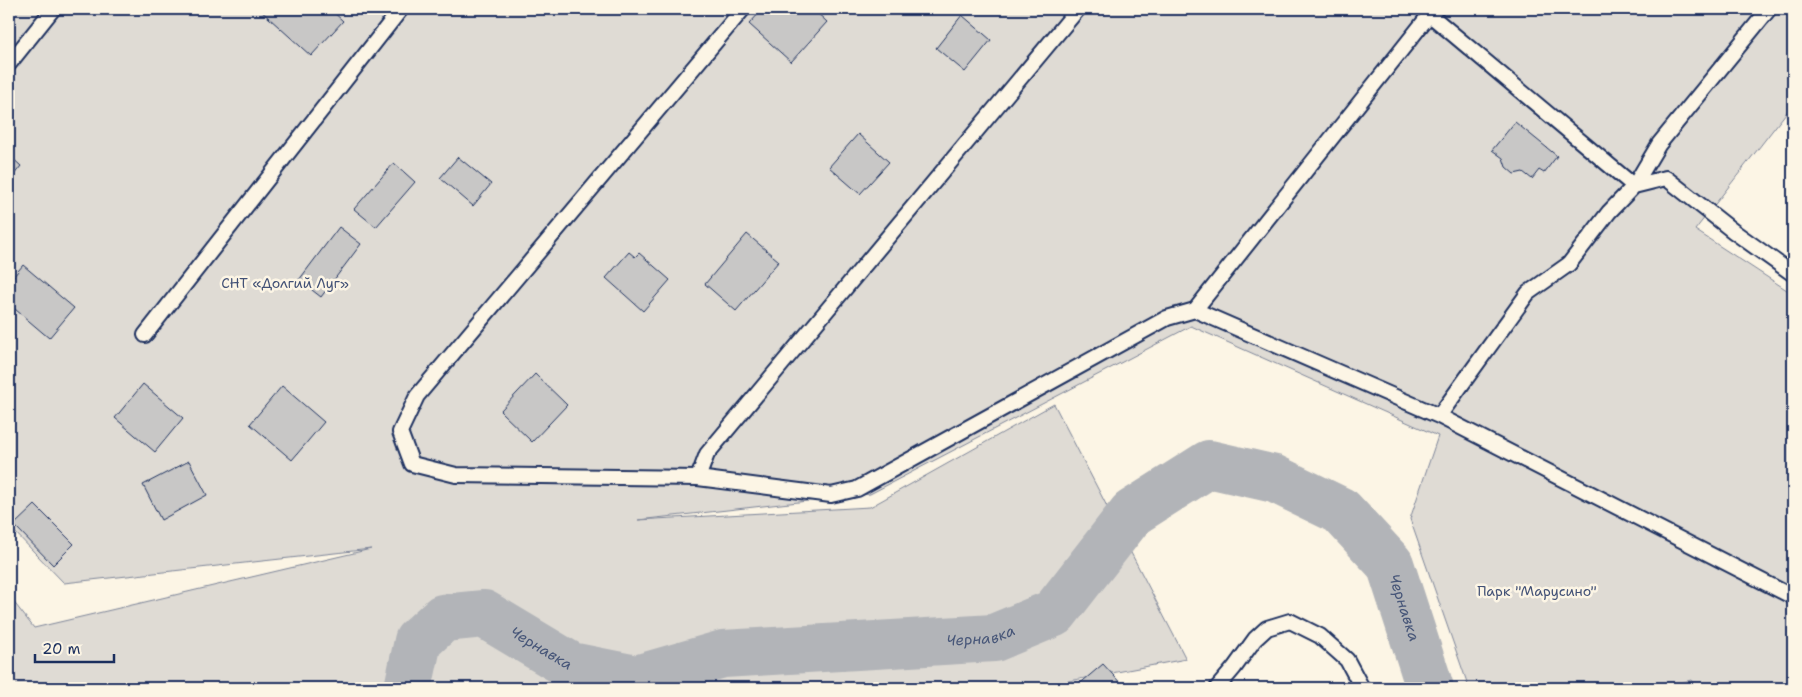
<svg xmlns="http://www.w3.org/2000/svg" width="1802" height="697" font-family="'Shantell Sans',sans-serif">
<rect width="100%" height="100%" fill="#fcf5e5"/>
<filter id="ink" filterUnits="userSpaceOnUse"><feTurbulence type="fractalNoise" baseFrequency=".02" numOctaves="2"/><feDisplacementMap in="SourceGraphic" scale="10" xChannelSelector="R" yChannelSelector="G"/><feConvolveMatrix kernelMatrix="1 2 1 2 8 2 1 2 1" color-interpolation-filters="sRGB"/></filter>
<g filter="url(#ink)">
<path fill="#dfdbd4" stroke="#7d8599" d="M9,9H1793V104L1695,230L1793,294V688H1701L1691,680L1663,688H1469L1410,519L1438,436L1191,326L870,494L638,520L870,507L1054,404L1186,659L1032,688H9V596L34,628L371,549L64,583L9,526Z"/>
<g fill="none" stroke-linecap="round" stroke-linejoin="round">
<path stroke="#b2b4b8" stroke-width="48" id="s1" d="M408,688L418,641L443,618L484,614L571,666L636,679L723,654L994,638L1054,613L1132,513L1209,464L1275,479L1341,511L1390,564L1430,688"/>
</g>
<path fill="#c8c7c6" stroke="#1b2f5e" d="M259,9H330L343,21L311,56Z
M763,9H813L827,22L791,62L749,24Z
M962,15L991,40L965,72L936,48Z
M1515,122L1557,156L1544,173L1539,170L1532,179L1523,172L1514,174L1506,167L1503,158L1492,150Z
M858,134L889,162L860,194L829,167Z
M9,155L21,166L9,181Z
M458,157L491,184L473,206L440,178Z
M394,163L415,182L376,227L354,209Z
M339,227L361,244L321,297L299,280Z
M747,234L779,261L736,311L705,284Z
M629,252L635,257L639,253L670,280L643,311L606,278Z
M23,265L74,308L49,338L9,304V282Z
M535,374L567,405L532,442L500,411Z
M143,384L183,418L155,452L115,418Z
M282,386L324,422L292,460L250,424Z
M189,461L207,495L161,520L143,485Z
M35,505L74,544L53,565L14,525Z
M1103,664L1125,688H1079L1077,686Z"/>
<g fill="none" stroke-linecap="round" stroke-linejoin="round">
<g stroke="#1b2f5e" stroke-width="18">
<path id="service" d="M743,9L417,396L400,432L412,464L456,475L698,478L831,495L857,489L1167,318L1195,310L1439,416L1793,597
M1423,9L1634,186L1666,178L1733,231L1793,274
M9,64L53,9
M1195,310L1434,9
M145,335L401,9
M1439,416L1528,293L1569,264L1609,212L1634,186L1659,144L1769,9
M698,478L707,454L1078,9
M1217,688L1234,668L1255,639L1267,628L1290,621L1320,636L1347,660L1362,688"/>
</g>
<use href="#service" stroke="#fcf5e5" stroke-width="14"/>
</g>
</g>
<g text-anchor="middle" stroke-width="5" stroke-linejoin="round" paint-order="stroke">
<g font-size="14" fill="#425176" stroke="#fcf5e5">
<text x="285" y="288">СНТ «Долгий Луг»</text>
<text x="1537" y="596">Парк "Марусино"</text>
</g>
<g font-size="15" font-style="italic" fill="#485779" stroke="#fcf5e5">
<text dy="5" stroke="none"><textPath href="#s1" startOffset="1195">Чернавка</textPath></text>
<text dy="5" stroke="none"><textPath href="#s1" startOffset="640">Чернавка</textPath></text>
<text dy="5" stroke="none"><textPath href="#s1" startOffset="190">Чернавка</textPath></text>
</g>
</g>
<rect width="1802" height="697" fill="none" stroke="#fcf5e5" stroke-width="30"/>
<rect x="15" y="15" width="1772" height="667" fill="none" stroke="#1b2f5e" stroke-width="2" filter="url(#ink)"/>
<path d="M35 654v8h79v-8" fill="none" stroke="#1b2f5e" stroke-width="2.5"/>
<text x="42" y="654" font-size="15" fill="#1b2f5e" stroke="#fcf5e5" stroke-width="4" paint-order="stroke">20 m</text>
</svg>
